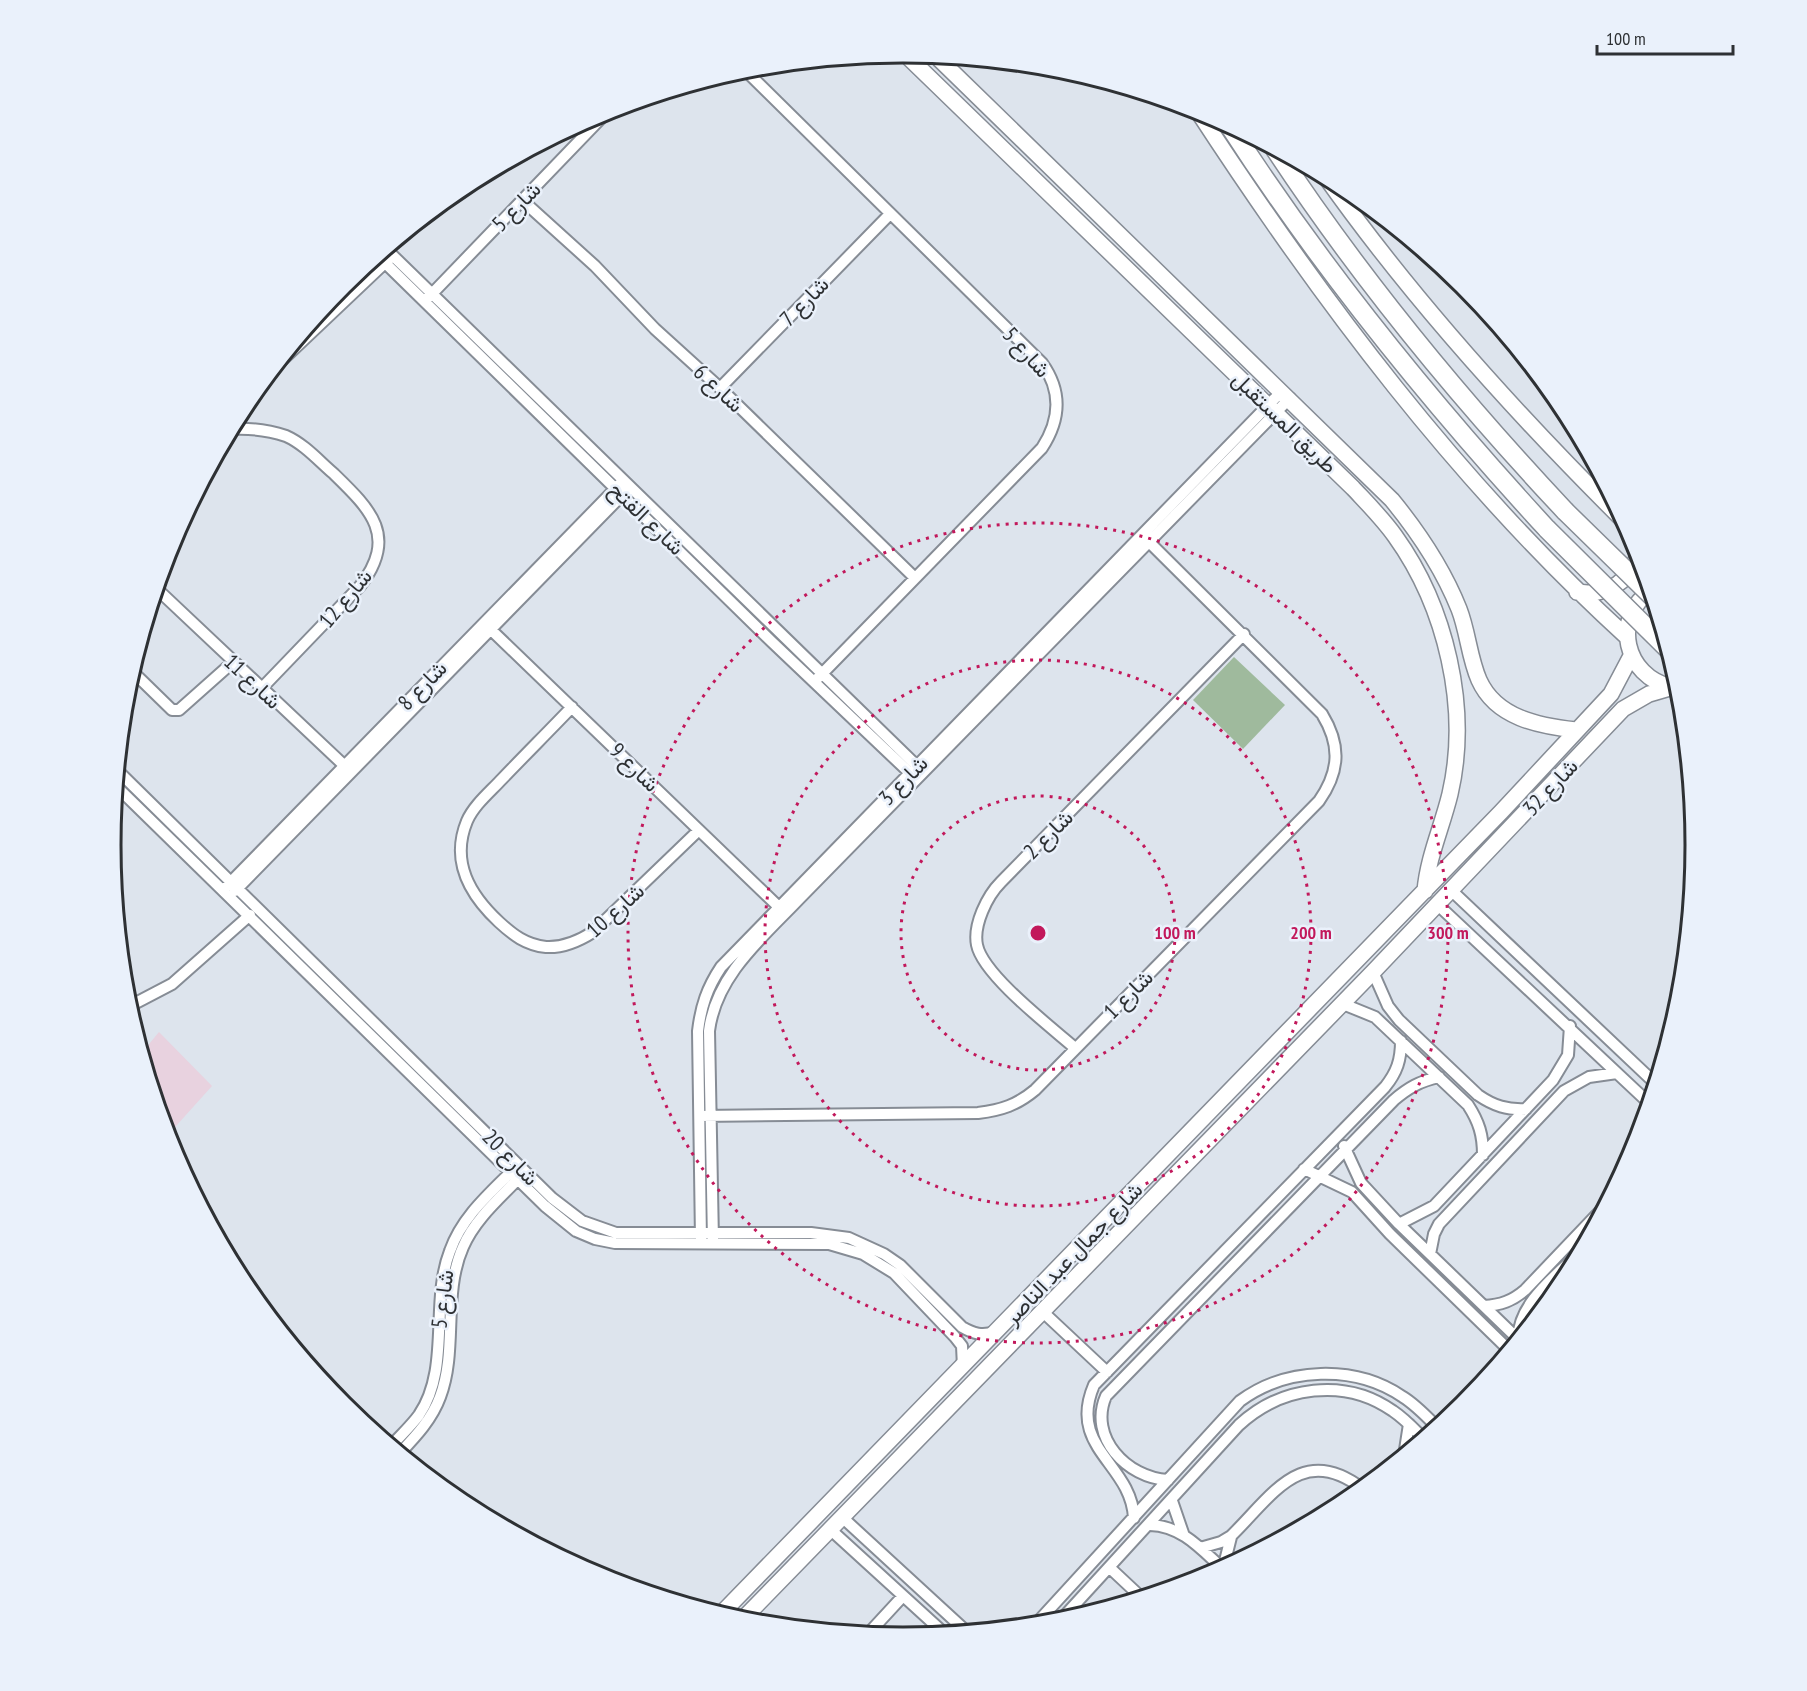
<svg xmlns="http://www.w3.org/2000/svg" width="1807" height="1691" font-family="'PT Sans Narrow',Vazirmatn,sans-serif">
<rect width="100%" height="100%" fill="#dde4ed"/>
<path fill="#e8d2df" d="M159,1032L212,1086L167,1136L139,1045L145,1049Z"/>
<path fill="#9fba9d" d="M1234,657L1285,705L1243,749L1193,700Z"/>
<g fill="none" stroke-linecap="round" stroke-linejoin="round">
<g stroke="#868c95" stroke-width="14">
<path id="street" d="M744,69L1042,363C1062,391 1061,419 1042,448L814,682
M522,200L595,266L655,329L720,388L915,578
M386,249L920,769
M378,256L772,642L913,776
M426,300L609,110
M276,366L389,259
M720,388L889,215
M231,429C250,428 268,430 286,436C304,444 318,460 333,473C370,509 399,536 360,586L261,689
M157,589L348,769
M485,624L783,911
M132,671L172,710H179L233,662
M572,707C549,731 525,755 502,779C490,792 474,805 467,821C450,862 470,895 499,922C513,935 526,945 546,947C564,948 579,941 593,932L699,830
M118,771L552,1198L582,1221L616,1233H811L849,1238L884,1254L900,1265L962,1327C974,1334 982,1336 995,1332
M116,786L545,1206L576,1231L595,1239L615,1243L829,1244L863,1254L894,1273L955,1337L962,1346L963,1367
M226,887L620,484
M235,891L626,491
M1452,891L1656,1084
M1438,905L1650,1104
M1373,972L1388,1006L1399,1020L1478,1095C1494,1106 1507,1110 1526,1109
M1343,1004L1375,1017L1468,1105C1479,1122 1483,1135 1483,1155
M128,1007L172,984L250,915
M1075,1048C1051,1027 983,975 977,945C973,925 987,896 1001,882L1244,634
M700,1116L978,1113C1002,1110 1017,1105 1035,1090L1319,801C1340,771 1341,745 1322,714L1143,536
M1344,1146L1361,1183L1399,1224L1519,1340
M1304,1169L1352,1192L1390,1234L1510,1351
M1399,1224L1434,1206L1553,1080L1568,1055L1570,1026
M701,1240L698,1031C701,1006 707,988 721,967L1282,391
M713,1241L709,1031C716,975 763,937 800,898L1290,398
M1430,1254L1434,1234L1439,1224L1564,1091L1589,1077L1617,1073
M1484,1306C1501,1305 1512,1301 1525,1290L1606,1205
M1043,1312L1107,1372
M1518,1339C1519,1301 1558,1275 1583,1249
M295,1347L300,1354
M391,1446C400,1436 411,1426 419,1415C451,1368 430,1302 450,1251C462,1217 489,1194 514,1169
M400,1453C416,1436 432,1419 440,1397C458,1350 442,1294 463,1247C475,1219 500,1198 521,1176
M1404,1456L1409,1424
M1168,1480C1127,1478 1088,1437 1106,1396L1394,1100C1408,1088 1420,1081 1439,1077
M1172,1501L1183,1533
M843,1518L967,1632
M1134,1518C1131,1463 1067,1448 1094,1385L1385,1087C1397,1072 1401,1060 1401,1041
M1150,1525C1182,1526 1201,1549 1223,1569
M831,1530L945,1634
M1200,1548L1221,1542L1231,1536C1273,1495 1302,1442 1363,1489
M1110,1568L1142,1598
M1223,1569L1231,1537
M1058,1623L1239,1425C1281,1386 1345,1377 1393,1411C1405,1419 1414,1429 1424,1439
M1034,1626L1240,1401C1286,1367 1355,1364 1403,1397C1416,1405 1427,1417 1438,1428
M867,1635L903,1596"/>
</g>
<g stroke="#868c95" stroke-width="18">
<path id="secondary" d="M904,53L1353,488C1367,503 1383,519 1395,536C1446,607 1470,708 1450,794C1442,827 1428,857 1425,891
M936,56L1392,500C1419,533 1443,569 1459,609C1468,632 1469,657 1479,680C1496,718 1539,726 1576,730
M1197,110C1321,300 1458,483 1627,637
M1325,176C1414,302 1518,416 1627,524
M1651,590C1611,619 1625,676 1671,687
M1577,592C1608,597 1633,580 1639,550
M720,1615L1501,812L1611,694L1631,656
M741,1621L1373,972L1623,709L1649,694L1673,687"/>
</g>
<g stroke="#868c95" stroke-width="21">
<path id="highway" d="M1229,125C1322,269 1431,403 1547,529
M1275,149C1360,278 1459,398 1565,511"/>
</g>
<use href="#street" stroke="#fff" stroke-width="10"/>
<use href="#secondary" stroke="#fff" stroke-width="15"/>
<use href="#highway" stroke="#fff" stroke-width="18"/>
<g stroke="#868c95" stroke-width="21" stroke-linecap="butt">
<path id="highway-bridge" d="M1565,511L1653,597
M1547,529L1668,649"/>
</g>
<use href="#highway-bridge" stroke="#fff" stroke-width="18"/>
</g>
<g fill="none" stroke="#c2185b" stroke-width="3" stroke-dasharray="3 6">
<circle cx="1038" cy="933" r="137"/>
<circle cx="1038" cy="933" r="273"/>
<circle cx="1038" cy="933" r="410"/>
</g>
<g text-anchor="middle" stroke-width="5" stroke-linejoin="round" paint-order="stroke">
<g font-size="22" fill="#2e3134" stroke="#eaf1fb">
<text transform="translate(516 206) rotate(-46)" y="8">شارع 5</text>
<text transform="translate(804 301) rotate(-46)" y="8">شارع 7</text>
<text transform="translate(1027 352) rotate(48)" y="8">شارع 5</text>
<text transform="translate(719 388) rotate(43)" y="8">شارع 6</text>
<text transform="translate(1285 422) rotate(44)" y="8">طريق المستقبل</text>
<text transform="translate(647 518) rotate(44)" y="8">شارع الفتح</text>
<text transform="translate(345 598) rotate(-50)" y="8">شارع 12</text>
<text transform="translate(253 681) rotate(43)" y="8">شارع 11</text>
<text transform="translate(422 685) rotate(-46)" y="8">شارع 8</text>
<text transform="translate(635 767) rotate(44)" y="8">شارع 9</text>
<text transform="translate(903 780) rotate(-46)" y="8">شارع 3</text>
<text transform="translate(1550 787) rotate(-47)" y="8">شارع 32</text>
<text transform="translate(1048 834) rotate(-45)" y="8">شارع 2</text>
<text transform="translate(615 910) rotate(-42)" y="8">شارع 10</text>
<text transform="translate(1128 994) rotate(-45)" y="8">شارع 1</text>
<text transform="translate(511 1157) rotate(45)" y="8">شارع 20</text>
<text transform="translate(1073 1253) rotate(-46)" y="8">شارع جمال عبد الناصر</text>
<text transform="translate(442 1299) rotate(-83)" y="8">شارع 5</text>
</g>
</g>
<path d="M0 0H1807V1691H0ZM121 845a782 782 0 1 1 1564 0a782 782 0 1 1-1564 0Z" fill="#eaf1fb" fill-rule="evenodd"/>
<path fill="none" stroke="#2e3134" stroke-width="3" d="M121 845a782 782 0 1 1 1564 0a782 782 0 1 1-1564 0Z"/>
<circle cx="1038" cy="933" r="9" fill="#c2185b" stroke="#eaf1fb" stroke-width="3"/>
<g font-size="18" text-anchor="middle" font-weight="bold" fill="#c2185b" stroke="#eaf1fb" stroke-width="5" stroke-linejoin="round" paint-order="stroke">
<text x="1175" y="939">100 m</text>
<text x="1311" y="939">200 m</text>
<text x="1448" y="939">300 m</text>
</g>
<path d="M1597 45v9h136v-9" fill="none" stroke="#2e3134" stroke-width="3"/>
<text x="1606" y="45" font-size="18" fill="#2e3134" stroke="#eaf1fb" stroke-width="4.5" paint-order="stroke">100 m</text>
</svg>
